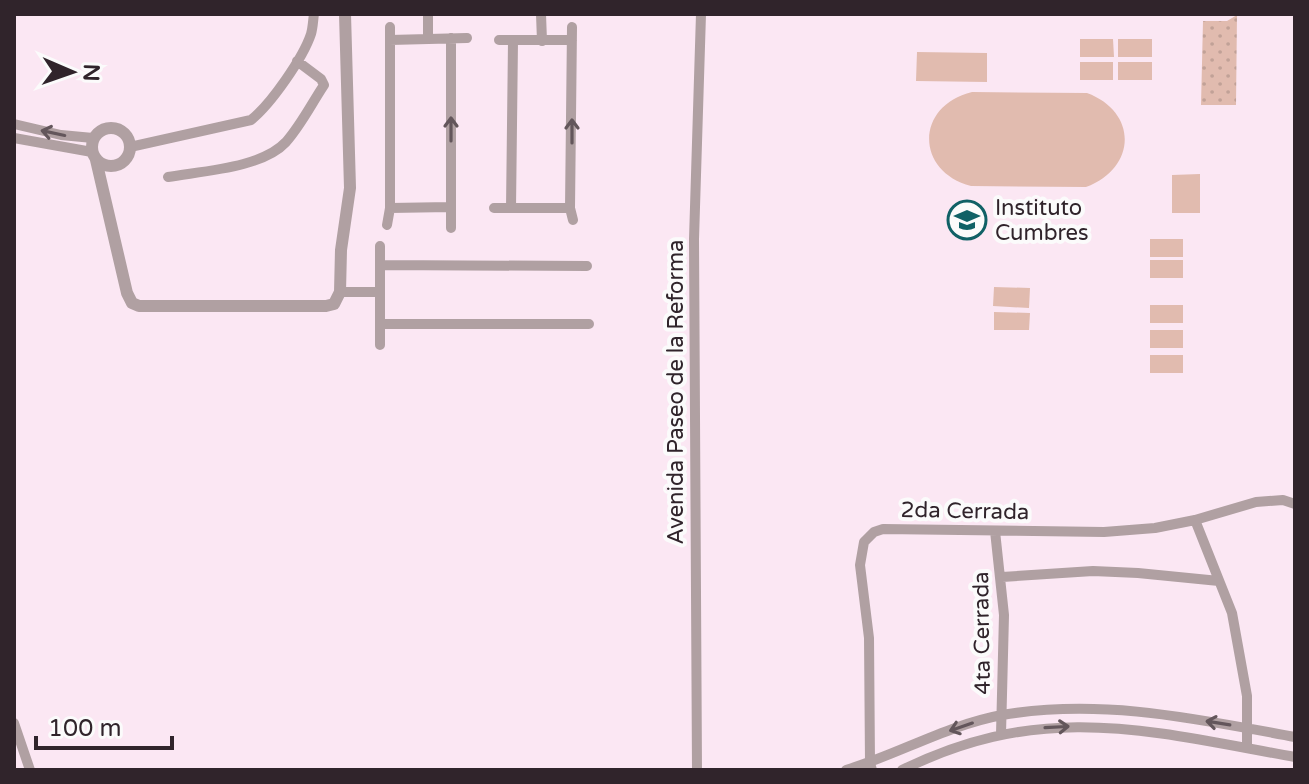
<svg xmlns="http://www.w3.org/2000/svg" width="1309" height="784" font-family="'Varela Round',sans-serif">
<defs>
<pattern id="garden-dots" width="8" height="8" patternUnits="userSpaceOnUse" patternTransform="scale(2)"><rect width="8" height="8" fill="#e1bbaf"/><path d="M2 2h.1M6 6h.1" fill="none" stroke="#c1a197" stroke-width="1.8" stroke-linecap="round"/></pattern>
</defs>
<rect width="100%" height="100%" fill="#fbe7f3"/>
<path fill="url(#garden-dots)" d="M1237,15L1236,105H1201L1203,21H1227Z"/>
<path fill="#e1bbaf" d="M1080,39H1113L1114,57H1080Z
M1118,39H1152V57H1118Z
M917,52L987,53V82L916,81Z
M1080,62H1113V80H1080Z
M1118,62H1152V80H1118Z
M972,92L1087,93C1138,112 1137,168 1086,187L971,186C915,171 915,106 972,92Z
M1200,174V213H1172V175Z
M1150,239H1183V257H1150Z
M1150,260H1183V278H1150Z
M994,287L1030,288L1029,308L993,306Z
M1150,305H1183V323H1150Z
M994,312L1030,313L1029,330H994Z
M1150,330H1183V348H1150Z
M1150,355H1183V373H1150Z"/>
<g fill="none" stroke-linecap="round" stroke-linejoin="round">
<path stroke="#b0a0a2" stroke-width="10" d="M541,14L542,41
M572,27L570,208L573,220
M428,39V14
M390,40L467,38
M499,40H572
M14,124L61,135L93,138
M14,138L92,152
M130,147L251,120C271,104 303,58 311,34C313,27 313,20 314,14
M168,177C202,171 262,168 286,142C301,125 312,103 324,85L321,79L297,61
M390,208L450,207
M494,208H570
M511,208L513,41
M387,225L390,208V27
M451,228V38
M380,246V345
M380,265L587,266
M340,292H380
M380,324H589
M1195,520L1232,613L1247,696V748
M995,531L1004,615L1001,734
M1002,577L1093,571L1138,573L1219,581
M14,723L30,770
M697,770L694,239L701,14
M846,770C899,754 948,725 1002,715C1102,698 1197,719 1295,737
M872,770L870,763L869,638L860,565L864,542L874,532L883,529L1104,532L1155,528L1195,520L1256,502L1283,500L1295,504
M902,770C1044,700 1149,731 1295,757"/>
<path stroke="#b0a0a2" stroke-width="12" d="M92 147a19 19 0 1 1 38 0a19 19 0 1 1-38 0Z
M96,160L127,293L132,303L139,306H326L334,304L340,292L341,250L350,188L345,14"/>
</g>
<defs><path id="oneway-shaft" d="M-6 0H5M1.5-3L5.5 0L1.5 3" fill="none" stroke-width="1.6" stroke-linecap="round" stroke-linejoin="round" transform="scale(2)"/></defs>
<g stroke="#63565b">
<use href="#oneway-shaft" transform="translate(451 129) rotate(-90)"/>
<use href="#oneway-shaft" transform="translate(572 131) rotate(-90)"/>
<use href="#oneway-shaft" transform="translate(53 133) rotate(-168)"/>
<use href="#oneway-shaft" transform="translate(1218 723) rotate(-171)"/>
<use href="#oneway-shaft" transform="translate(961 727) rotate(161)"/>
<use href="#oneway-shaft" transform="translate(1057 727) rotate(-3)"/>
</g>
<defs>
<g id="school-ring" transform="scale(2)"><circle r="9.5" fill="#fbfbfb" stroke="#106166" stroke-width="1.5"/><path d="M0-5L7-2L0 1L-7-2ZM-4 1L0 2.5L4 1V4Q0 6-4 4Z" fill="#106166"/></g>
</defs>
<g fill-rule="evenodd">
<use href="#school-ring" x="967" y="220"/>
</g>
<g text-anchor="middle" stroke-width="8" stroke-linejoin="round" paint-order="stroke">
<g font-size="22" fill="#30242b" stroke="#fbfbfb" text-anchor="start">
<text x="995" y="215">Instituto<tspan x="995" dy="25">Cumbres</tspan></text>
</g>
<g font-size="22" fill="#30242b" stroke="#fbfbfb">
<text transform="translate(675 392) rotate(-90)" y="8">Avenida Paseo de la Reforma</text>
<text transform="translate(965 510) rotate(1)" y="8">2da Cerrada</text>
<text transform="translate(981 633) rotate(-91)" y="8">4ta Cerrada</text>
</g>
</g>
<rect width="1309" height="784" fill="none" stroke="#30242b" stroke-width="32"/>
<g transform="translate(72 72) rotate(92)" stroke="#fbfbfb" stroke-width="6" paint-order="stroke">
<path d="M0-6L14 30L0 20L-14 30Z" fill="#30242b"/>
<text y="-12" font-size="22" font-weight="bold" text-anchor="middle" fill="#30242b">N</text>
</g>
<path d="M36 736v12h136v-12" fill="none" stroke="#30242b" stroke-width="4"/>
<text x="48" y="736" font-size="24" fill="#30242b" stroke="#fbfbfb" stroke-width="6" paint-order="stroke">100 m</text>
</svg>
